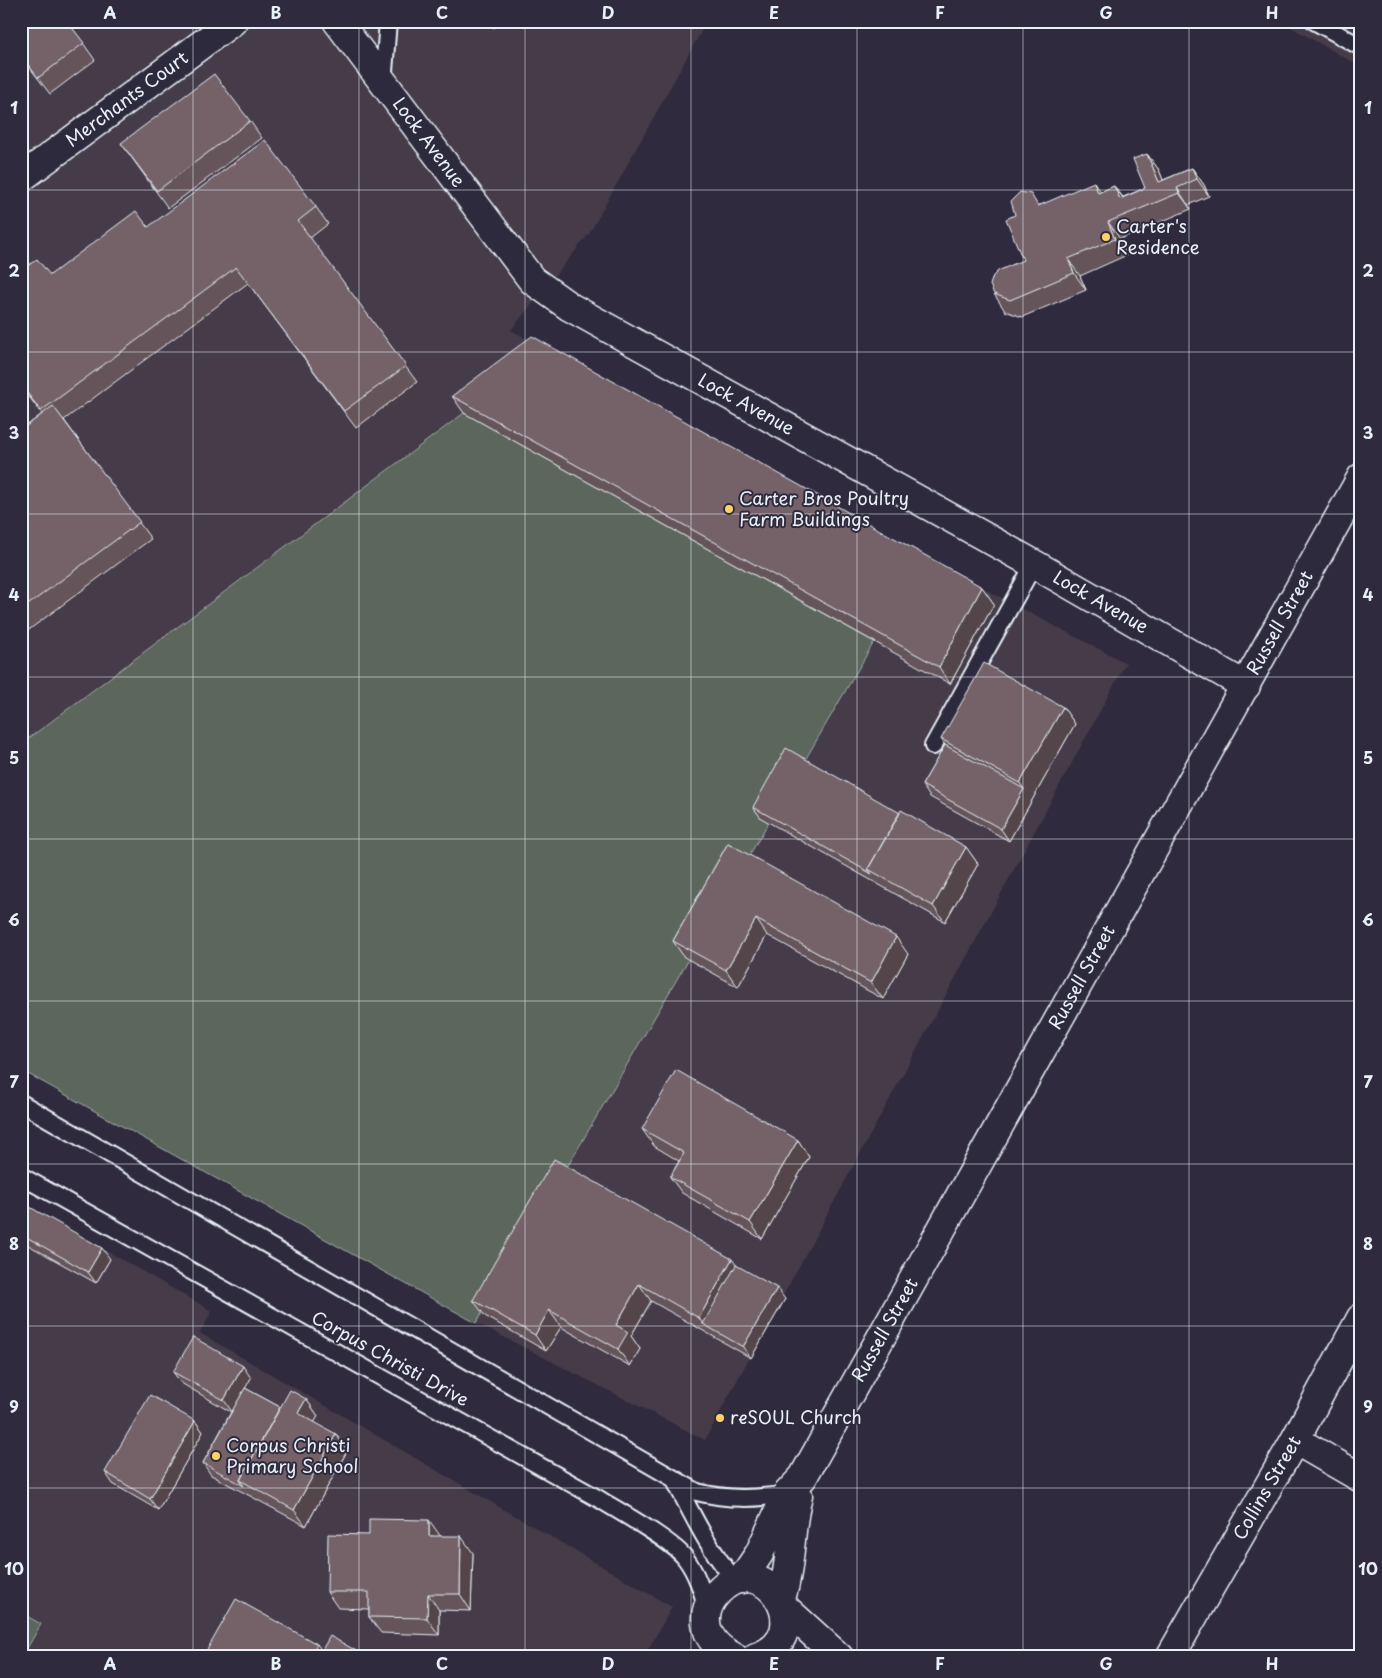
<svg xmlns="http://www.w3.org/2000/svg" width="1382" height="1678" font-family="'Playpen Sans',sans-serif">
<rect width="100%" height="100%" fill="#2f2a3d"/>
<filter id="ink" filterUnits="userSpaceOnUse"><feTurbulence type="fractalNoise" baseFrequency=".02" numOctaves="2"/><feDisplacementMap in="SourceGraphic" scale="10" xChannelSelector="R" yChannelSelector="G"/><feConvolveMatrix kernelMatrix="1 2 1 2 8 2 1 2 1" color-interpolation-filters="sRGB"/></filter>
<g filter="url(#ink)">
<path fill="#443b4a" d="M21,21H707L589,234L511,330L992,593L1126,663L705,1440L476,1323L874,642L464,413L21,744Z
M1280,21H1361V67Z
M21,1202L212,1311L200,1333L672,1607L644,1657H21Z"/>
<path fill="#5c665b" stroke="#a2acaa" d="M464,413L874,642L476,1323L21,1070V744Z
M21,1613L41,1624L22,1657H21Z"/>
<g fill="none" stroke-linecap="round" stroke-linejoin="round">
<g stroke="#e8f1f8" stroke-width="20">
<path id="lane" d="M1314,21L1361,47
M383,84L388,21
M933,746L1034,564
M21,1103L697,1492C728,1500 756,1499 787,1494
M21,1176L599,1499C620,1512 673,1541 686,1559C697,1574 702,1591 707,1609
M675,1481C693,1516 709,1550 735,1580"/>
</g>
<g stroke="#e8f1f8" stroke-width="31">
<g id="street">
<path id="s1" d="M337,21L532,280L570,307L1034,564L1246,686"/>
<path id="s2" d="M21,178L233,21"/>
<path d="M1295,1440L1361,1478"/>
<path id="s3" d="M742,1579L759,1554L787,1494L803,1477L1361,478"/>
<path d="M781,1599C792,1564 789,1531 798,1495"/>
<path d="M785,1608L839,1657"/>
<path d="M734,1657C720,1650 708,1640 706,1623C705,1611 710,1600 718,1592C764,1543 821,1637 756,1657"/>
<path id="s4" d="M1170,1657L1295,1440L1361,1318"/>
</g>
</g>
<use href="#lane" stroke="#2f2a3d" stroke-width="16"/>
<use href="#street" stroke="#2f2a3d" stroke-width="28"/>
</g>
<path fill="#65545a" stroke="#e8f1f8" d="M21,21H68V22L95,60L50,94L21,56Z
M485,21H499L494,28Z
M250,121L262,138L168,208L121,143Z
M1147,154L1159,170L1163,180L1192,168L1204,185L1209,196L1188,205L1191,209L1120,239L1127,255L1080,276L1086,290L1022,317L1005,311L994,294L1023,260L1039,205L1101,192L1114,186L1123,197L1145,188Z
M316,207L328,224L310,238L417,382L356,428L248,283L64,420L151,539L26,632L21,626V430L42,414L21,386V271L50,275L148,227Z
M452,396L982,587L994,604L950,684L464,413Z
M1063,707L1075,724L1009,841L930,797L922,785L945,745L941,739Z
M753,807L900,813L966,847L978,864L945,922L761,818Z
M728,843L908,954L883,999L767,935L738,987L684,957L673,941Z
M642,1129L798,1140L809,1157L762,1239L682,1193L670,1177L679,1161L654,1146Z
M21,1202L110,1259L96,1283L21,1241Z
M736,1265L785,1299L751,1358L651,1301L631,1336L640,1349L630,1366L561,1327L546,1351L485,1316L473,1300Z
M173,1372L251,1378L245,1388L280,1407L306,1399L318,1416L314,1422L347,1451L306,1526L211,1475L203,1463L231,1412L181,1383Z
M195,1421L203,1432L158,1510L113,1484L105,1472Z
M440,1536L473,1553L471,1611L439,1610V1635L381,1633L369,1617V1609L338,1608L327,1592Z"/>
<path fill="#52454a" stroke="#e8f1f8" d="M490,21H499L494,28Z
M1147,154L1159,170L1170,197L1159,182Z
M1192,168L1204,185L1209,196L1197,179Z
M1094,182L1106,199L1098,193Z
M1114,186L1126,202L1120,199Z
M1177,188L1188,205L1191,209L1179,193Z
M1108,222L1120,239L1127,255L1115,239Z
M1068,259L1080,276L1086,290L1074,273Z
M982,587L994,604L950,684L939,667Z
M1063,707L1075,724L1009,841L1001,829L1024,789L1020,783Z
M966,847L978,864L945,922L933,906Z
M756,919L767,935L738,987L726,970Z
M896,937L908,954L883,999L871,983Z
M798,1140L809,1157L762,1239L750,1222Z
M102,1248L110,1259L96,1283L88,1272Z
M732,1259L744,1276L703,1324L699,1318Z
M639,1284L651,1301L631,1336L640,1349L630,1366L618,1349L616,1325Z
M777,1288L785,1299L751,1358L743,1347Z
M549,1310L561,1327L546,1351L535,1335Z
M243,1366L251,1378L232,1412L224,1400Z
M306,1399L318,1416L310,1430L298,1413Z
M195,1421L203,1432L158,1510L150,1499Z
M336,1434L347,1451L306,1526L294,1510Z
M429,1520L441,1537L429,1536Z
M461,1536L473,1553L471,1611L460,1594Z
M428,1594L439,1610V1635L427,1618Z
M317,1644L326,1657H310Z"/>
<path fill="#756269" stroke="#e8f1f8" d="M21,21H67L84,43L38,78L21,55Z
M214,74L250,121L157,191L121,143Z
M265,140L316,207L298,221L406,366L344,411L236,267L41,411L21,385V271L37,259L50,275L136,211L148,227Z
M1147,154L1159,182L1192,168L1197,179L1177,188L1179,193L1108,222L1115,239L1068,259L1074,273L1010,300L994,294L990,285L993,276L998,271L1023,260L1006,219L1015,215L1011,201L1020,192L1031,194L1038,206L1094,182L1098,193L1114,186L1120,199L1145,188L1133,159Z
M532,336L982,587L939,667L452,396Z
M53,406L140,522L21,610V430Z
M984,663L1063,707L1020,783L941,739Z
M945,745L1024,789L1001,829L922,785Z
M786,748L900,813L868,869L872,874L753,807Z
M901,810L966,847L933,906L868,869Z
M728,843L896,937L871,983L756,919L726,970L673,941Z
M676,1070L798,1140L750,1222L670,1177L684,1153L642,1129Z
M554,1159L732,1259L699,1318L639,1284L616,1325L628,1332L618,1349L549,1310L535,1335L473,1300Z
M21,1202L102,1248L88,1272L21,1234Z
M736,1265L777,1288L743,1347L703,1324Z
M193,1337L243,1366L224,1400L173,1372Z
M245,1388L280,1407L240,1480L244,1486L203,1463Z
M290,1390L306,1399L298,1413L336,1434L294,1510L240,1480Z
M150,1395L195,1421L150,1499L105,1472Z
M369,1519L429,1520V1536H461L460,1594H428L427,1618L369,1617V1592H327L328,1534L369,1535Z
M236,1599L317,1644L310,1657H203Z
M330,1636L367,1657H318Z"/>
</g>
<path fill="none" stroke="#e8f1f8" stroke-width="1" stroke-opacity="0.55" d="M193,21V1657M359,21V1657M525,21V1657M691,21V1657M857,21V1657M1023,21V1657M1189,21V1657M21,190H1361M21,352H1361M21,514H1361M21,677H1361M21,839H1361M21,1001H1361M21,1164H1361M21,1326H1361M21,1488H1361"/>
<g fill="#ffd166" stroke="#2f2a3d" stroke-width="2">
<circle cx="1106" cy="237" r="5"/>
<circle cx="729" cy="509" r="5"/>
<circle cx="720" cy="1418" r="5"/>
<circle cx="216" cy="1456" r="5"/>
</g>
<g text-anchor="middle" stroke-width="4" stroke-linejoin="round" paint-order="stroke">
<g font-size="18" fill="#e8f1f8" stroke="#2f2a3d">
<text dy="6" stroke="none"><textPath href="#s2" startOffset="132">Merchants Court</textPath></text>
<text dy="6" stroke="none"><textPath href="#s1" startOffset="152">Lock Avenue</textPath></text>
<text dy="6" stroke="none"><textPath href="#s1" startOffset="572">Lock Avenue</textPath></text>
<text dy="6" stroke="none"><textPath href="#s1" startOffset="978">Lock Avenue</textPath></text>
<text dy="6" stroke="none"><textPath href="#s3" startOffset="1098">Russell Street</textPath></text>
<text dy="6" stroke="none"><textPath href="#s3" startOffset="692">Russell Street</textPath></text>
<text dy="6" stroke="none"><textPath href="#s3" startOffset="288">Russell Street</textPath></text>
<text transform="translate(390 1359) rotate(29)" y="6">Corpus Christi Drive</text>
<text dy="6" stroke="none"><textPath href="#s4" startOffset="195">Collins Street</textPath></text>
</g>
<g font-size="18" fill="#e8f1f8" stroke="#2f2a3d" text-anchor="start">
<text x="1116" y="233">Carter's<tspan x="1116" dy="21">Residence</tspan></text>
<text x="739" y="505">Carter Bros Poultry<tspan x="739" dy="21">Farm Buildings</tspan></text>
<text x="730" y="1424">reSOUL Church</text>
<text x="226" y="1452">Corpus Christi<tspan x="226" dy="21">Primary School</tspan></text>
</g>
</g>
<rect width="1382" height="1678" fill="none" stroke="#2f2a3d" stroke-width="55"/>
<rect x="28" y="28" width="1326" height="1622" fill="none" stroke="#e8f1f8" stroke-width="2"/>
<g font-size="16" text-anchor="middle" font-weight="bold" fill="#e8f1f8">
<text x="110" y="19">A</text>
<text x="276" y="19">B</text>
<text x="442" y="19">C</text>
<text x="608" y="19">D</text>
<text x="774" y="19">E</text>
<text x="940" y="19">F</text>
<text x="1106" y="19">G</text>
<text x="1272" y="19">H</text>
<text x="14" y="114">1</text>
<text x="1368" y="114">1</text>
<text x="14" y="277">2</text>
<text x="1368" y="277">2</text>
<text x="14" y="439">3</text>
<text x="1368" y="439">3</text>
<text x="14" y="601">4</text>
<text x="1368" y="601">4</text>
<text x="14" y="764">5</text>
<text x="1368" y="764">5</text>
<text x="14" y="926">6</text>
<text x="1368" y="926">6</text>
<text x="14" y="1088">7</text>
<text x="1368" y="1088">7</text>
<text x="14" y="1250">8</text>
<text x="1368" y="1250">8</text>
<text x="14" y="1413">9</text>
<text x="1368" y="1413">9</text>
<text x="14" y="1575">10</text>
<text x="1368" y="1575">10</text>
<text x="110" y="1670">A</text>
<text x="276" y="1670">B</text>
<text x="442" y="1670">C</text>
<text x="608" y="1670">D</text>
<text x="774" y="1670">E</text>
<text x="940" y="1670">F</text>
<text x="1106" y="1670">G</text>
<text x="1272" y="1670">H</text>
</g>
</svg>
